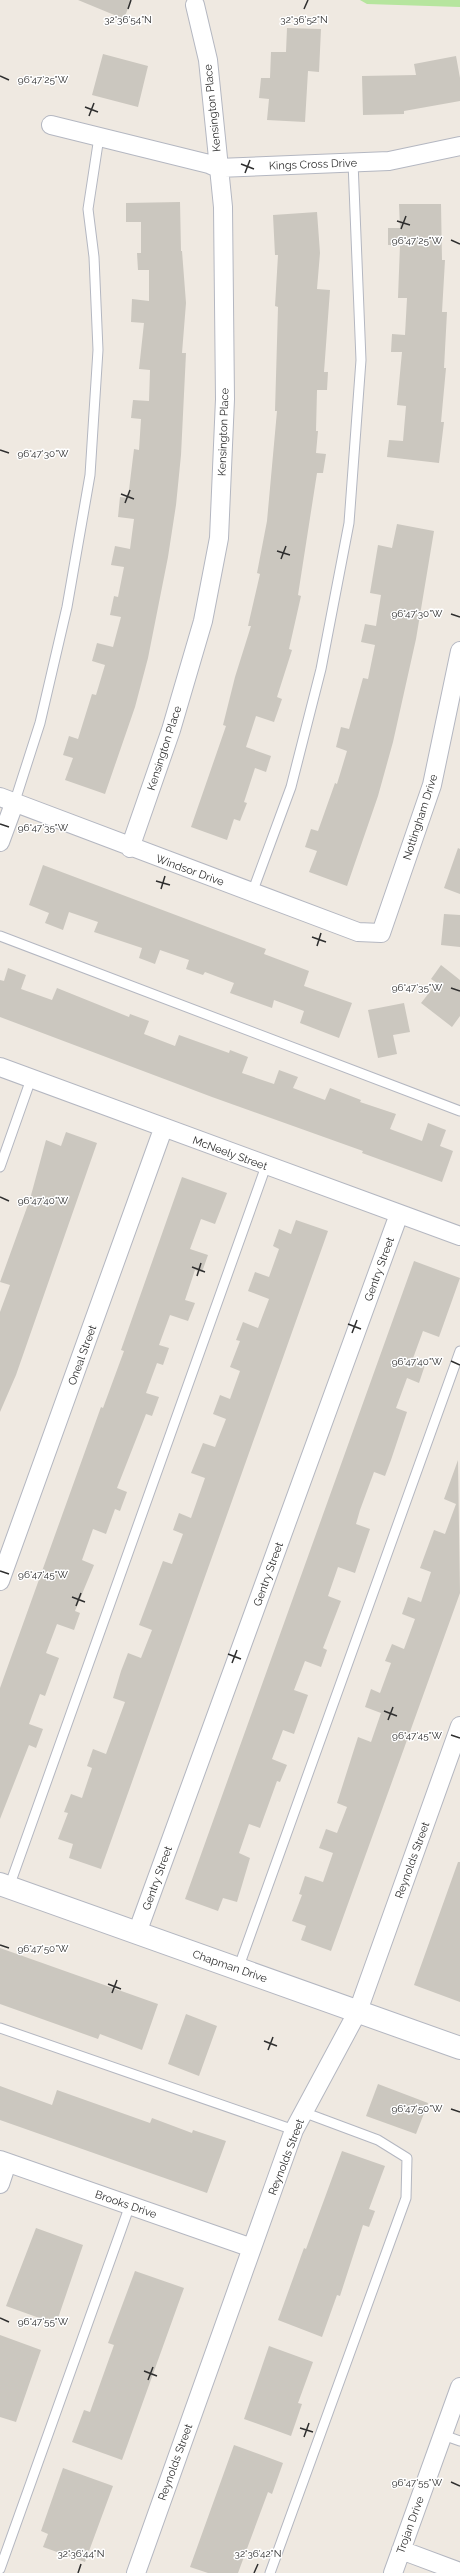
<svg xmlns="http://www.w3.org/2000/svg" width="460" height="2573" font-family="Raleway,sans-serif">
<rect width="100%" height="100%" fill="#efe9e1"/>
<path fill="#b6e59e" d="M360,0H460V7L367,4Z"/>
<path fill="#cbc7bf" d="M78,0H131L124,19Z
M287,28L321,29L319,72L308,71L305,122L267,120L269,99L259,98L261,78H270L271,52H286Z
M103,54L148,66L138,107L92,95Z
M456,56L460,78V101L404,111V114L363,115L362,76L416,75L414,64Z
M180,202L181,251H182L186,303L182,353H186L181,455L176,505L168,557L148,658L135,707L105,794L65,780L73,758L63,755L69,736L78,739L92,694L96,695L105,665L92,661L97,643L113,647L121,617L110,615L114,596L118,597L124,567L111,565L115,546L130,549L134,519L118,517L120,497L128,498L134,449L139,450L141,419L131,418L133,400L149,401L150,370L139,369L144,323L131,322L132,299L149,301V270H138L137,253H141V222H126V203Z
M399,204H441L442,260H445L442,312H447L444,368H446L441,422H444L439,463L387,457L389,440L403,441L406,406L397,405L402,352H391L392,334L405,335L407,298H398L400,245H388V228H400Z
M317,212L320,253L317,289L330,290L324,372H328L327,390H317L316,431H318L316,453L326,454L323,473H317L298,595L301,596L289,649L292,650L277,697L282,699L274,722L256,716L246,747L271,756L266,772L255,768L244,802L247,803L240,821L234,819L227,840L191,827L226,726L223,725L235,677L251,626H248L260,574L257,573L267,521L277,411H275L278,307L275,306L278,255H275L273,215Z
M397,524L434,531L416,639L393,742L378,796L347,886L309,872L317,851L305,847L311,829L318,831L335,783L337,784L347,751L336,747L341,727L349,729L363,678L368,679L375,645L361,642L365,624L376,626L381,595L370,593L378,545L392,548Z
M458,848L460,849V894L444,888Z
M43,865L266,949L264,954L309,971L304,986L352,1003L339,1038L300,1023L304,1011L274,1000L272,1008L230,993L234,983L205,972L203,975L186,969L189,960L160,950L155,964L139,958L142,948L94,932L98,922L69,912L63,930L45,923L49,913L29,905Z
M444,914L460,915V947L441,945Z
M441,965L460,980V1016L452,1027L421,1003L437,983L431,979Z
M8,968L26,975L21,989L52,1000L57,988L129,1017L130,1014L149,1021L144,1034L175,1046L179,1035L229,1053L230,1050L248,1057L242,1073L274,1084L279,1070L298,1077L293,1088L325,1100L330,1088L361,1100L360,1102L396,1114L390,1129L422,1141L428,1123L446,1130L440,1146L453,1151L442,1182L362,1153L363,1151L212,1097L0,1017V980L4,981Z
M404,1003L410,1032L393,1035L397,1054L378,1058L368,1010Z
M66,1132L97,1143L16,1375L0,1412V1312L10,1285L0,1282L30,1199L46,1140L61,1146Z
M182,1177L227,1193L215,1224L201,1219L190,1249L208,1255L202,1272L195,1270L185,1300L195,1303L188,1321L170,1315L159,1345L169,1348L163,1365L157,1363L146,1393L159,1397L152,1416L146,1414L117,1488L127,1492L120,1511L115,1509L106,1534L93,1529L82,1560L94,1565L75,1611L80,1613L74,1630L57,1624L46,1653L59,1658L45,1696L40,1694L29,1724L43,1729L36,1748L29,1745L0,1819V1688L101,1407L103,1408L124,1351L121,1350Z
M296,1220L328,1231L101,1869L69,1858L73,1844L58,1839L68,1813L64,1812L71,1794L82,1798L92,1768L87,1766L93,1749L106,1754L125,1702L113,1698L121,1671L128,1653L141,1658L152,1630L139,1625L163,1561L172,1564L183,1534L173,1530L179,1513L191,1518L205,1478L191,1473L203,1443L215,1447L226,1419L213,1414L220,1395L230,1399L240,1371L230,1367L240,1341L236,1340L243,1322L258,1328L269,1299L248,1291L255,1272L269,1277L279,1249L273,1246L279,1229L291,1234Z
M414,1261L460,1278L439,1337L423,1331L412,1361L425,1365L419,1383L407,1378L396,1408L407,1412L391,1460L385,1476L374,1472L360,1510L356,1524L370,1529L361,1555L355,1573L338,1567L328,1596L341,1601L323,1648L327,1650L321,1667L305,1661L294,1690L308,1695L294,1734L283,1730L272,1759L287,1765L280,1782L277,1781L260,1828L249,1824L239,1853L250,1858L237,1902L223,1898L218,1911L185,1899Z
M458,1460L460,1593L331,1951L301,1940L306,1926L292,1921L302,1895L299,1894L305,1876L323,1882L333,1853L319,1848L326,1829L337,1833L347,1807L337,1803L358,1737L371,1742L381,1713L365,1707L371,1689L380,1693L391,1663L385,1661L392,1644L404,1649L415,1619L402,1614L408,1597L421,1602L431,1572L420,1568L434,1530L445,1534L456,1504L444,1499Z
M458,1862H460V2002L414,1985Z
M0,1948L158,2004L142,2050L100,2034L98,2039L0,2004Z
M186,2014L217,2026L199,2076L168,2064Z
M378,2084L428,2103L416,2134L366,2116Z
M0,2086L52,2105L57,2090L150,2123L152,2118L192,2133L193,2130L226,2141L207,2193L0,2120Z
M342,2151L385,2166L369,2209L375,2211L369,2227L363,2225L340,2296L337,2295L322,2337L278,2320L304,2248L306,2249Z
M36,2228L83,2245L56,2324L6,2306Z
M135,2271L184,2288L122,2460L72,2442L84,2410L90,2412L114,2345L108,2343Z
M0,2335L41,2350L16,2422L0,2417Z
M269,2346L313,2362L298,2403L302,2404L291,2436L244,2419Z
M234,2445L283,2463L272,2494L268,2492L238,2573H208L190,2567Z
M63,2468L113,2486L85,2562L43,2547L48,2534L41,2531Z"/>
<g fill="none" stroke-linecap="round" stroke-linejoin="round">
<g stroke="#b4b7c1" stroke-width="11">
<path id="service" d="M14,804L40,723L67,607L90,475L98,350L94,257L88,209L99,137
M252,893L291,787L321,669L349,523L361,360L353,162
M0,936L460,1111
M0,1167L31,1079
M9,1887L266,1166
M238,1969L460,1351
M0,2028L294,2130
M443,2435L460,2441
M0,2569L130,2205
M270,2573L406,2198L407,2158L378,2140L303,2112"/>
</g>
<g stroke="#b4b7c1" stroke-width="20">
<path id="minor" d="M51,125L209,164L218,168L389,161L460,146
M0,797L358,932L381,933L432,785L460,651
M0,842L14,804
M130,848L171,730L203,621L219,538L225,399L223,207L208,60L195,5
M0,1067L460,1236
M0,1581L163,1129
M137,1933L399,1214
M0,2160L252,2248
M0,2184L7,2163
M401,2550L460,2572
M136,2573L294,2130L358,2011L460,1726
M393,2573L460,2387"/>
</g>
<g stroke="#b4b7c1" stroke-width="24">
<path id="tertiary" d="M0,1884L460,2048"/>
</g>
<use href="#service" stroke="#fff" stroke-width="9"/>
<use href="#minor" stroke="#fff" stroke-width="18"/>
<use href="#tertiary" stroke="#fff" stroke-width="22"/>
</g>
<path fill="none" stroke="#2e2e2e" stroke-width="1.5" d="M128,9L131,0M304,9L308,0M0,76L9,80M85,107L98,112M89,116L94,103M241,164L254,169M245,173L250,160M397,221L410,225M401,229L406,216M451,240L460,244M0,450L9,453M121,494L134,499M125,503L130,490M277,551L290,555M281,559L286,546M451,614L460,617M0,824L9,827M156,881L170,885M161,889L165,876M312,937L326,942M317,946L321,933M451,988L460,991M0,1197L9,1201M192,1267L205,1272M197,1276L201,1263M348,1324L361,1329M352,1333L357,1320M451,1361L460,1365M0,1571L9,1574M72,1597L85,1602M76,1606L81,1593M228,1654L241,1659M232,1663L237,1650M384,1711L397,1716M388,1720L393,1707M451,1735L460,1738M0,1945L9,1948M108,1984L121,1989M112,1993L117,1980M264,2041L277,2046M268,2050L273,2037M451,2109L460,2112M0,2318L9,2322M144,2371L157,2376M148,2380L153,2367M300,2428L313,2432M304,2437L309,2423M451,2482L460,2486M78,2573L81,2564M254,2573L258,2564"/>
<g text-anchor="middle" stroke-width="3" stroke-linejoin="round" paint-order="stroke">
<g font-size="11" fill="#2e2e2e" stroke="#fff">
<text transform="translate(212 108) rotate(-96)" y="4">Kensington Place</text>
<text transform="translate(313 164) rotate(-2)" y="4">Kings Cross Drive</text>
<text transform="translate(223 432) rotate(-88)" y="4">Kensington Place</text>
<text transform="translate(164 748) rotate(-72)" y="4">Kensington Place</text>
<text transform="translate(420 817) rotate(-72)" y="4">Nottingham Drive</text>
<text transform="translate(190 870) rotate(20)" y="4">Windsor Drive</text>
<text transform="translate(230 1153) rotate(20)" y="4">McNeely Street</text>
<text transform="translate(379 1269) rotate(-70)" y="4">Gentry Street</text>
<text transform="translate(82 1355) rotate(-70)" y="4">Oneal Street</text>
<text transform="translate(268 1574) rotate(-70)" y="4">Gentry Street</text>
<text transform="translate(412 1860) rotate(-70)" y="4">Reynolds Street</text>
<text transform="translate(157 1878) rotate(-70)" y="4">Gentry Street</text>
<text transform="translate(230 1966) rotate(19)" y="4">Chapman Drive</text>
<text transform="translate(286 2157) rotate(-69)" y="4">Reynolds Street</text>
<text transform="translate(126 2204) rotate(19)" y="4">Brooks Drive</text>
<text transform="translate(175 2462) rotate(-70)" y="4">Reynolds Street</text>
<text transform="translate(410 2525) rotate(-70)" y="4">Trojan Drive</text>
</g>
</g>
<g font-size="10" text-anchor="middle" fill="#2e2e2e" stroke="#fff" stroke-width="3" stroke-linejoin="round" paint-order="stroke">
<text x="128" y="23">32°36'54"N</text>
<text x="304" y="23">32°36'52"N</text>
<text x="43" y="83">96°47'25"W</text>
<text x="417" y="244">96°47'25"W</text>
<text x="43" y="457">96°47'30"W</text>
<text x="417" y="617">96°47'30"W</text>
<text x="43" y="831">96°47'35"W</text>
<text x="417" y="991">96°47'35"W</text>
<text x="43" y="1204">96°47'40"W</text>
<text x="417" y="1365">96°47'40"W</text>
<text x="43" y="1578">96°47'45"W</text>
<text x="417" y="1739">96°47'45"W</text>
<text x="43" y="1952">96°47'50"W</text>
<text x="417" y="2112">96°47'50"W</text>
<text x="43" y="2325">96°47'55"W</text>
<text x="417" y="2486">96°47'55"W</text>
<text x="81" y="2557">32°36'44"N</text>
<text x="258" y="2557">32°36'42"N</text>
</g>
</svg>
